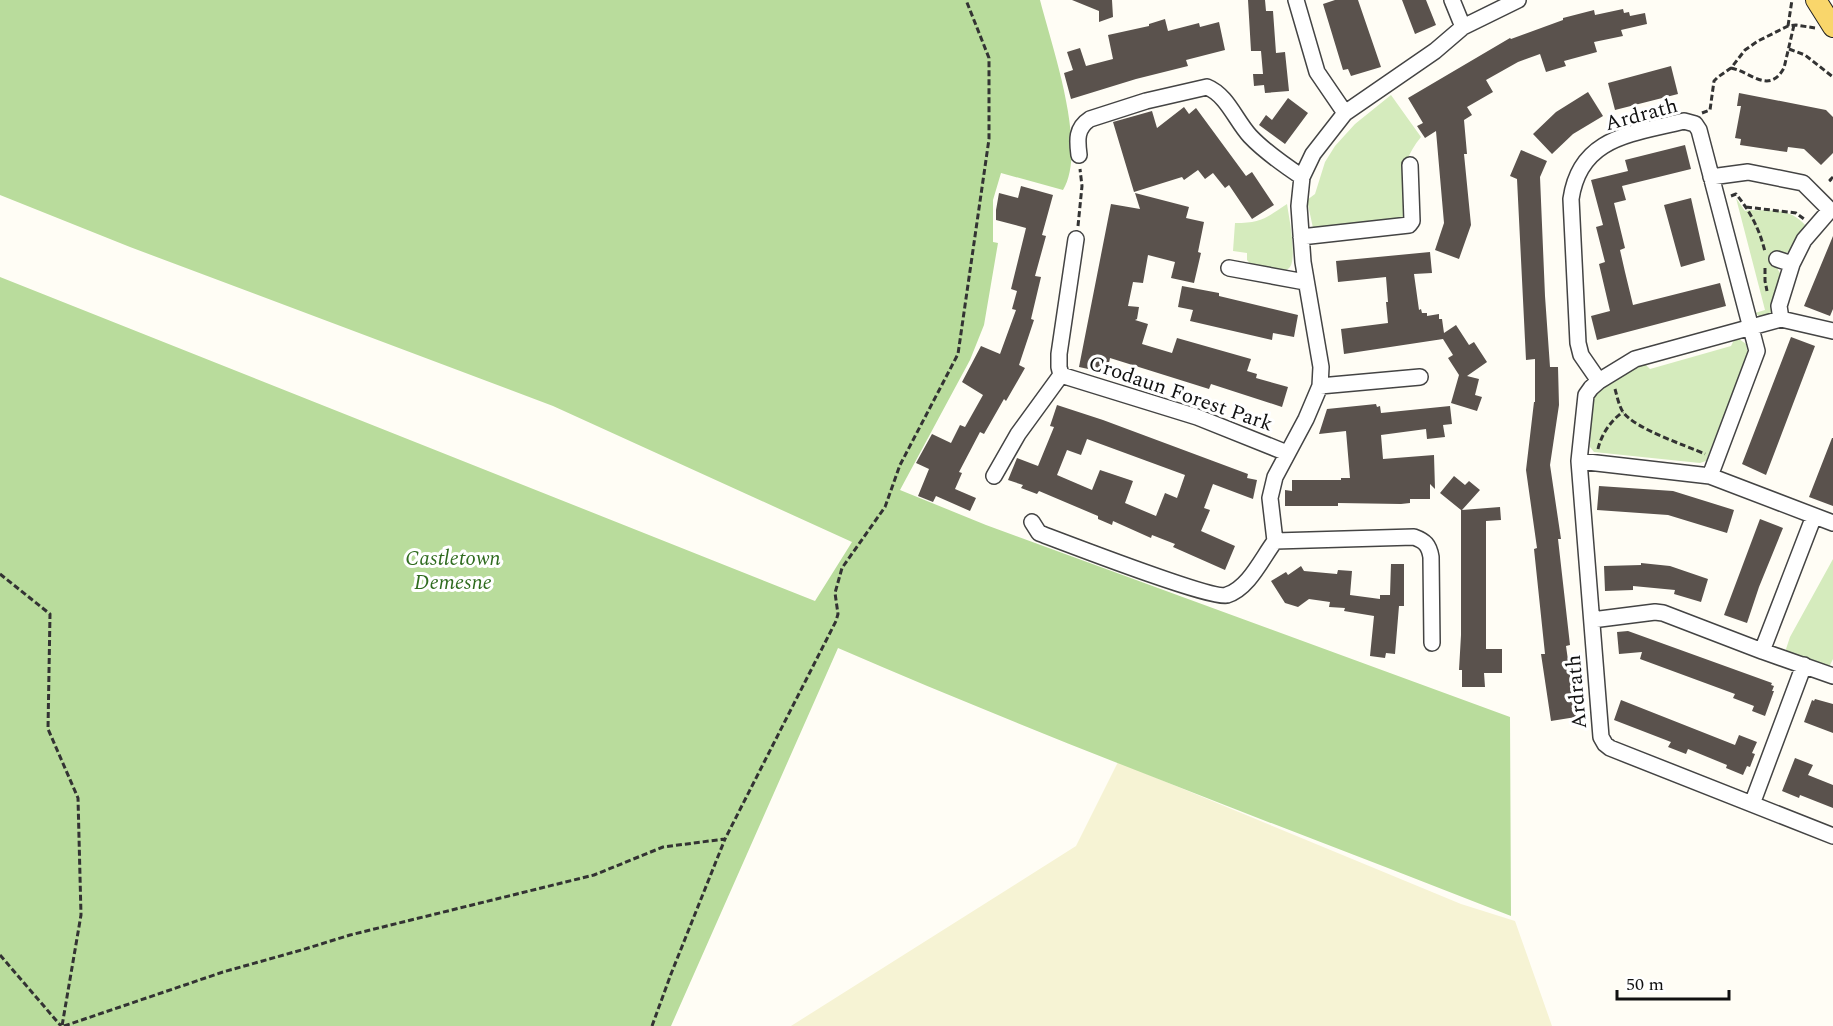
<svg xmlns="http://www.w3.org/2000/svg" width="1833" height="1026" font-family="Spectral,serif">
<rect width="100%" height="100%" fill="#fffdf5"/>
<path fill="#f6f3d4" d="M1118,762L1461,904L1515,921L1552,1026H791L1076,846Z"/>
<path fill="#d5ebbd" d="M1391,95L1421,137C1399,164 1404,180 1406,213L1404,217L1399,219L1313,228L1307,200L1315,194L1325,162L1335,146L1355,124Z
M1736,198L1745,211L1750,210C1774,211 1790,207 1807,227L1789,252L1782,254L1776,266L1781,275L1774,314L1762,318L1755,313L1765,310Z
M1287,204C1289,217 1297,257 1290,267C1287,271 1277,273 1272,273C1261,272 1254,269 1247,260V253L1233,251L1235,223C1261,223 1266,218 1287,204Z
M1739,339L1746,344L1748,354L1706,461L1700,463L1594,452L1590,447C1591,435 1590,402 1595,394C1600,386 1635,367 1645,364L1650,369L1731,346L1734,340Z
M1833,559V659L1827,671L1784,655L1790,637Z"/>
<path fill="#b9dc9c" d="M0,0H1040C1052,47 1088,148 1063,190L1001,173L993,200V242L998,243L984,325L970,360L900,490L986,525L1510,717L1511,916C1286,828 1060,744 838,648L671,1026H0V277L815,601L852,542L553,406L130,247L0,195Z"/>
<path fill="#5a524d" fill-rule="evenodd" d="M1072,0H1112L1113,17L1099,22V11Z
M1248,0H1265L1266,11H1273L1276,53L1285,52L1289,91L1265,93L1264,85L1254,86L1253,74H1263L1261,51H1251Z
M1335,0H1358L1381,67L1351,76L1348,69L1343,70L1323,4Z
M1402,0H1426L1436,25L1415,34Z
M1623,9L1624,13L1629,12L1630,16L1645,13L1647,24L1621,30L1623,36L1594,42L1597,52L1564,61L1566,66L1546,72L1540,54L1518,62L1486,80L1493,92L1467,107L1472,115L1464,120L1467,154H1464L1471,225L1459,259L1435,250L1444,223L1436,131L1425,138L1417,126L1423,123L1408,98L1510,38L1511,39L1563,20V18L1594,10L1595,15Z
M1165,19L1168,31L1199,23L1200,27L1219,22L1225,50L1186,60L1188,66L1136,79L1071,99L1064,73L1073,70L1067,52L1080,48L1086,66L1113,59L1108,35L1149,26V24Z
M1671,66L1678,94L1615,110L1608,83Z
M1588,92L1603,116L1573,134L1552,154L1533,134L1556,112Z
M1739,93L1826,110L1833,117V153L1821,165L1804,149L1788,147L1787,152L1740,145L1741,139L1735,138L1741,106H1737Z
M1288,98L1308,113L1285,144L1259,125L1266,115L1272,120Z
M1184,107L1189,114L1196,108L1246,176L1252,172L1274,205L1252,219L1229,185L1225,188L1213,173L1205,179L1198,170L1184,180L1182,177L1134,192L1113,122L1152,111L1157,128Z
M1685,145L1691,169L1622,186L1626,200L1614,203L1625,248L1620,250L1625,272L1633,305L1720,283L1726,306L1597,340L1591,316L1610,311L1599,264L1605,262L1596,227L1603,225L1591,180L1628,171L1625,160Z
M1521,150L1547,161L1540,177L1545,296L1550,367H1558L1559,405L1550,465L1561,539H1558L1570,645L1566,646L1576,717L1551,721L1541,654H1545L1534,549L1537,548L1526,470L1534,402H1535V359L1526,360L1517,179L1510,176Z
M1021,186L1053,195L1042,235L1046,236L1035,276L1041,277L1031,319L1034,320L1019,365L1025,368L1006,401L1004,399L984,434L980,432L959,472L962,473L955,489L976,498L970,511L936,496L933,502L918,496L929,469L916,463L932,434L951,443L960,425L965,427L983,395L962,382L981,346L1000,354L1016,310L1012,309L1017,291L1011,289L1026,228L996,220V210L999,193L1018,198Z
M1135,193L1189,207L1186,218L1204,222L1198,252L1201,253L1194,283L1171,278L1175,262L1148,255L1143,283L1133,282L1128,306L1139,307L1137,319L1135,320L1148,324L1142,344L1172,353L1177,338L1251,359L1247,371L1257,374L1256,378L1288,387L1282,407L1211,384L1209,389L1110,358L1107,373L1079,367L1111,204L1140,209Z
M1691,198L1705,260L1681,267L1664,205Z
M1833,236V309L1830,316L1804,306Z
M1430,252L1432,273L1414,274L1419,310L1421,309L1422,313H1427V316L1439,314V319H1442L1444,333L1456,325L1469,345L1474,342L1487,362L1467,376L1479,379L1475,395L1482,397L1477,411L1451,403L1459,375L1448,358L1453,355L1443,339L1344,354L1341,329L1388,323L1386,302H1388L1386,277L1338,282L1336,261Z
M1182,286L1219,293V296L1298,315L1294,337L1273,333L1272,340L1190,321L1193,310L1178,307Z
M1791,337L1815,346L1766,475L1742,464Z
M1376,404L1377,407L1380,406L1381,413L1450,406L1452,424L1443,425L1445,437L1427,439L1426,429L1381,435L1383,459L1434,455L1435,489L1430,484V499H1410V503L1401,504L1338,503V506H1285V490L1292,491V480H1341V478H1350L1346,431L1319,434L1327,409Z
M1057,405L1103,420L1248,474L1247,478L1257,480L1253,499L1213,484L1204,508L1210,510L1201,531L1235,546L1225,570L1173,547L1175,544L1152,535L1151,538L1113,521L1112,525L1098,519V516L1039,491L1037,494L1021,488L1023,485L1008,480L1017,458L1038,466L1054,427L1050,426ZM1087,439L1185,475L1177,498L1165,493L1156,516L1125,503L1133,481L1100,470L1092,490L1057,475L1067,450L1081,455Z
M1832,438H1833V506L1809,497Z
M1454,476L1465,485L1469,481L1480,490L1462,510L1500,507L1501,520L1486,521V649H1502V673H1484L1485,687H1462V670H1459L1461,635V510L1440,493Z
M1599,486L1673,491L1734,510L1727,533L1668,515L1597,510Z
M1760,519L1783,528L1759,587L1747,623L1724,615Z
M1641,563L1670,566L1708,579L1701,602L1674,594L1675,590L1633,586V590L1605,591L1604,566L1641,565Z
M1391,564H1404V606H1399L1395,654L1386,653L1385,658L1370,656L1374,616L1344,611L1345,608L1329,607L1330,602L1309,599L1298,607L1285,603L1271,581L1286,572L1288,575L1301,566L1304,571L1337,574L1338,570L1352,571L1350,595L1380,599V595H1390Z
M1628,631L1772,683L1771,685L1774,686L1772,691H1774L1765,716L1752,711L1754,706L1733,698L1735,694L1640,659L1642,652L1619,654L1617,632Z
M1815,699L1833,704V733L1804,722L1812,700L1814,701Z
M1621,700L1735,745L1739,735L1757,742L1752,753L1755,754L1750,767L1747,766L1743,775L1726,768L1727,765L1688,749L1686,754L1668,747L1671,742L1614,720Z
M1795,758L1813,765L1808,775L1833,785V808L1800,795L1799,798L1782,791Z"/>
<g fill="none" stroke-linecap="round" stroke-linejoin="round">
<g stroke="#444" stroke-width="18">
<path id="minor" d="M1296,0L1317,72L1345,113
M1452,0L1463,27
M1079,155C1077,140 1076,128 1090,119L1146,101L1207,87C1227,95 1236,121 1250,136C1265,152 1284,165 1302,177
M1711,177L1748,172L1803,183L1830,210L1804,240L1792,264L1779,306L1781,319
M1301,237L1409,225L1412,221L1410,165
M1777,259L1792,264
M1229,268L1305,282
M1061,375L1197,417L1287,453
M1599,381L1635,359L1781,319L1833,331
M1320,386L1420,377
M1579,461L1710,476L1833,523
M994,476L1018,434L1061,375L1059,367V354L1076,239
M1710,476L1757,351L1699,130L1695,124L1684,121C1633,134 1580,136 1571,199L1578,343L1581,355L1599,381L1591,388L1586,395L1579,461L1601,737L1605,744L1610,748L1833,836
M1032,522L1039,533C1063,542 1213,600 1227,595C1249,588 1262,558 1275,541L1270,498L1275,477L1306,419L1320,386L1321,367L1303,262L1299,206L1302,177L1313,154L1345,113L1435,51L1463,27L1518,0
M1275,541L1414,537C1425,541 1429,545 1431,557L1432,643
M1592,620L1655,612L1663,613L1762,651L1833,676
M1762,651L1814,516
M1752,804L1804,665"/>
</g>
<g stroke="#222" stroke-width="22">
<path id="major" d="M1816,0L1833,27"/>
</g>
<path stroke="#333" stroke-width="3" stroke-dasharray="6 3" stroke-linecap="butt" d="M1788,26L1792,0
M1789,49L1805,55L1833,77
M1731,68C1751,72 1769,95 1784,68L1794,25
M1702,113L1710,110L1714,81L1718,77L1731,68L1745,50L1758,41L1788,26L1796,25L1815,28
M1833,177L1830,180L1833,183
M1731,196L1736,194C1750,211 1760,230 1765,252
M1746,207L1796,213L1804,219
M1078,226L1082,186L1080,169
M1765,268V281L1767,291
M1615,389C1617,396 1619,406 1623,412C1635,429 1685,445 1705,454
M1598,449C1601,435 1611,420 1623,412
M0,574L50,614L48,729L78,798L81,915L62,1026
M0,955L61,1026
M64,1026L223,972L305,949L350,935L594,875L663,847L725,839L836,621L838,614L835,593L842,568L885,507L900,465L958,354L989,139V58L966,0
M652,1026L671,974L725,839"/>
<use href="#minor" stroke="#fff" stroke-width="15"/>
<use href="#major" stroke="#f9d66b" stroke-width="20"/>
</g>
<g text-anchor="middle" stroke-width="6" stroke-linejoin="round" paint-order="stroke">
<g font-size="21" fill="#111" stroke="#fff">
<text transform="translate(1641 114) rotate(-15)" y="7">Ardrath</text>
<text transform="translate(1181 393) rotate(19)" y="7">Crodaun Forest Park</text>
<text transform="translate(1576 692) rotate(-95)" y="7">Ardrath</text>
</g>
<g font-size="21" font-style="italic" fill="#2f6b1f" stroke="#fff">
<text x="453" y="565">Castletown<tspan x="453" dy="24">Demesne</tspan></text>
</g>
</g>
<path d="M1617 990v9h112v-9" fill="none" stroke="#111111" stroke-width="3"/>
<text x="1626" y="990" font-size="18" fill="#111111" stroke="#ffffff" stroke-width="4.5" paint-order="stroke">50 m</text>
</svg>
